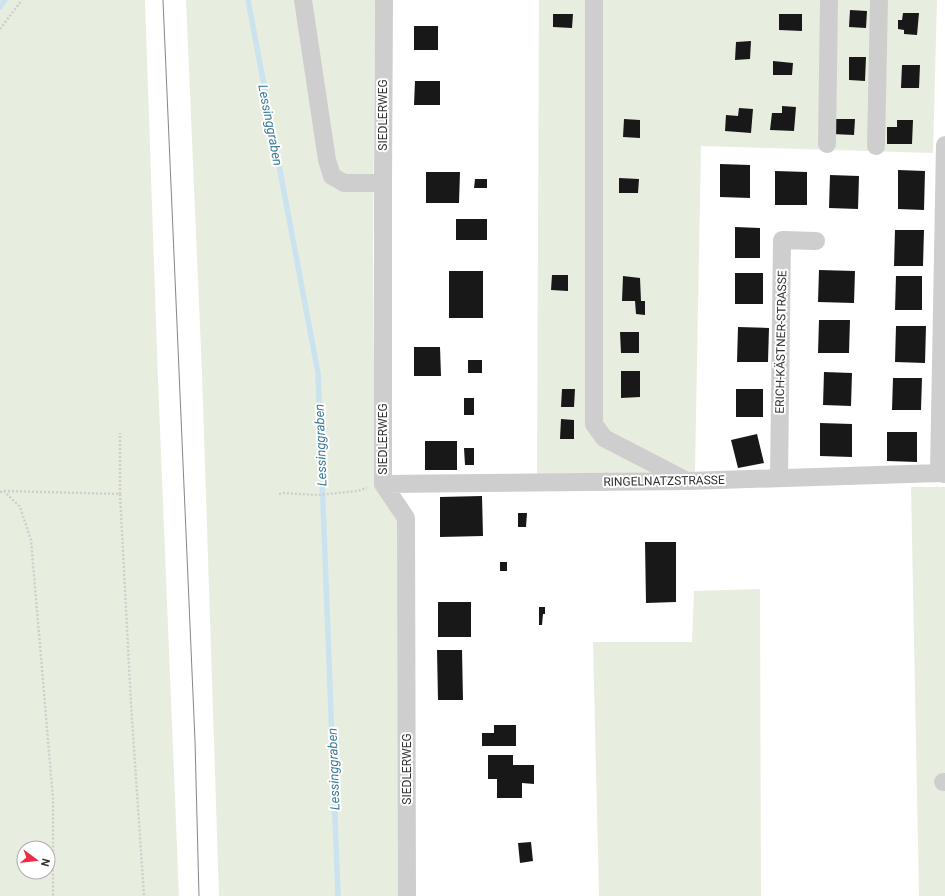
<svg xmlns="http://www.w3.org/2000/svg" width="945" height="896" font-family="Roboto,sans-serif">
<rect width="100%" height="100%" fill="#fff"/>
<path fill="#e8eedf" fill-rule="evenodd" d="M0,0H145L158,380L179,896H0ZM24,848H48V872H24Z
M186,0H375L373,249L375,481L399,523L400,896H219L202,374Z
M539,0H937L933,153L701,146L695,472L537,474Z
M911,487H945V896H919Z
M760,589L761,896H599L593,642H692L694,591Z"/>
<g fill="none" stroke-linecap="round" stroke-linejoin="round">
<path stroke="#cae3ef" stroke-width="5.5" d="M248,0L318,373L338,896
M0,7L5,0"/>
</g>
<path fill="#181818" d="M850,10L867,11L866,28L849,27Z
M903,13H919L917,35L904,34V30L898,29V20H902Z
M553,14H573L572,28L553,27Z
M779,14H802V31L779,30Z
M414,26H438V50H414Z
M751,41L750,59L735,60L736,42Z
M849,57H866L865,81L849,80Z
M773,61L793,63L792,75H773Z
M902,65H920L919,88H901Z
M415,81H440V105H414Z
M782,106L796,107L794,131L770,130L772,113H782Z
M739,108L753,109L751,133L725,131L726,115L738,116Z
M624,119L640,120V138L623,137Z
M832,119H855L854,135L832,134Z
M897,120H913L912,144H887V127H897Z
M720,164L750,165V198L720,197Z
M898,170L925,171L924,210L898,209Z
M775,171L807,172V205H775Z
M426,172H460L459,203H426Z
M830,175L859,176L858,209L829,208Z
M619,178L639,179L638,193H619Z
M475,179H487V188H474Z
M456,219H487V240H456Z
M735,227L760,228V258H735Z
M895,230H924L923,266H894Z
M819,270L855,271L854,303L818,302Z
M449,271H483V318H449Z
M735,273H763V304H735Z
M552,275H568V291L551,290Z
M623,276L640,278L641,301H645V315L636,314L635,301H622Z
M896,276H922V310H895Z
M819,320H850L849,353H818Z
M896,326H926L925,363L895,362Z
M738,327L769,328L768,362H737Z
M620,332H639V353H621Z
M414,347H440L441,376H414Z
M468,360H482V373H468Z
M621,371H640V397L621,398Z
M824,372L852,373L851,406L823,405Z
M893,378H922L921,410H892Z
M562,389H575L574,407H561Z
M736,389H763V417H736Z
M464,398H474V415H464Z
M561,419L574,420V439H560Z
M820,423L852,424V457L820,456Z
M887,432H917V462L887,461Z
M757,434L764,463L738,468L731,440Z
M425,441H457V470H425Z
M464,448H474V465H465Z
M482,496L483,536L440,537V497Z
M518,513H527L526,527H518Z
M645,542H676V602L646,603Z
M500,562H507V571H500Z
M438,602H471V637H438Z
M539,607H545V614H543L542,625H539Z
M437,650H462L463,700H438Z
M494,725H516V746H482V733H494Z
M488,755H513V765H534V784L522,783V798H497V779H488Z
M531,842L533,861L520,863L518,843Z"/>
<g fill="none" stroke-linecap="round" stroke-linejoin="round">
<path stroke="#cecece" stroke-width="2.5" stroke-dasharray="2 2" stroke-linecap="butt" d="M0,29L22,0
M4,491L120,494L131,704L144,896
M0,492L4,491L20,507L31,540L53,799V896
M120,494V433
M279,494L283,493L318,495L357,491L367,488"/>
<path stroke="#cecece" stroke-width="18" d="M303,0L327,160L332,176L344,183H383
M384,0L383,183V484L406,518L407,896
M594,0V424L604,438L685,480
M827,144L829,0
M876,146L879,0
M939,473L945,145
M779,478L782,240L816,241
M383,484L688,481L939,473L945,474
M943,782H945"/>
<path stroke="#868686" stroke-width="1" d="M163,0L195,741L199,896"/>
</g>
<g text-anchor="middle" stroke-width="4" stroke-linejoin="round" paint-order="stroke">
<g font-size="12" fill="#313131" stroke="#fff">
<text transform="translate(383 115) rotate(-90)" y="4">SIEDLERWEG</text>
<text transform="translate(781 342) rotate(-89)" y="4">ERICH-KÄSTNER-STRASSE</text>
<text transform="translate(383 439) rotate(-90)" y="4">SIEDLERWEG</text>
<text transform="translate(664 481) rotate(-1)" y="4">RINGELNATZSTRASSE</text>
<text transform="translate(407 769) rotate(-90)" y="4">SIEDLERWEG</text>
</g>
<g font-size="13" font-style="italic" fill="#397a99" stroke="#fff">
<text transform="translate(271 125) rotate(79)" y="5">Lessinggraben</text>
<text transform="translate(320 445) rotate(-92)" y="5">Lessinggraben</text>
<text transform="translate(333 769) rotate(-92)" y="5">Lessinggraben</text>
</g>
</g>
<g transform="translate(36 860) rotate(105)"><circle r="19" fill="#ffffff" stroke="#adadad"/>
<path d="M0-3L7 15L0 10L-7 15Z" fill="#ef2c47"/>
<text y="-6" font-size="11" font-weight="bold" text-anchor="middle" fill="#313131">N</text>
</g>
</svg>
